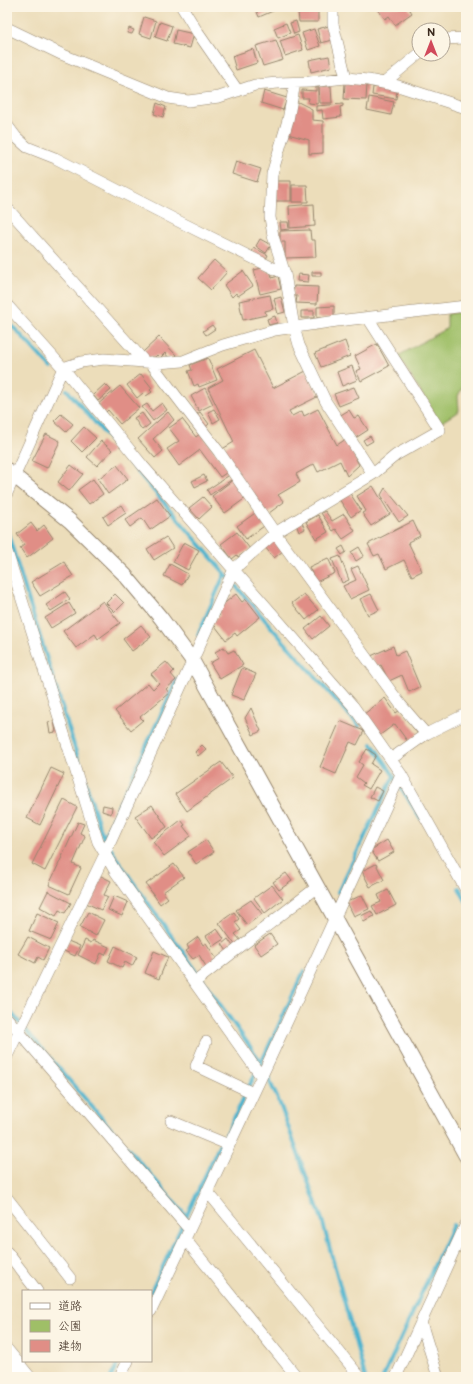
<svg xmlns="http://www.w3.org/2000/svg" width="473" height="1384" font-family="'Balsamiq Sans','Klee One',sans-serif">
<rect width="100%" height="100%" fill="#fcf5e5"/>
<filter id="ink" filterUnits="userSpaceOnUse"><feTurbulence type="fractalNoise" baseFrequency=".025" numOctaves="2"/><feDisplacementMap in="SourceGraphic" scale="8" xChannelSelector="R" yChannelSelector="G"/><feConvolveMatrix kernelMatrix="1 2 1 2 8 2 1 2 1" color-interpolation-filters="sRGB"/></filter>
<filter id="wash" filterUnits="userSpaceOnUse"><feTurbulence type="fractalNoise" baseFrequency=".012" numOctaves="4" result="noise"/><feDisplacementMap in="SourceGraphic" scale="16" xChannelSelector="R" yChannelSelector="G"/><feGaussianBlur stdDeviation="0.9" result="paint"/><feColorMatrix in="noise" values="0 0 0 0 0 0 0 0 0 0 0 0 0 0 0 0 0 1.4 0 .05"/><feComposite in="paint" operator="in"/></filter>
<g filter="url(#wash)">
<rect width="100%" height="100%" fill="#ecddba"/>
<path fill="#9fbf67" stroke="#6d7442" d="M466,311V380L458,396L459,411L440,423L398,356L447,328V314Z"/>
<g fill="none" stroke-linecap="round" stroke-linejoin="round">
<path stroke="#4fb4ce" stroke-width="4" d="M7,320L51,368
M67,390L278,635L359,726
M7,531L102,835L121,865L261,1062L280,1104L322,1220L365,1377
M198,635L225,573
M372,744L387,765L420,818
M103,839L177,680
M459,888L466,901
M338,892L394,776
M7,1008L186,1216
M261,1063L304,971
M151,1292L219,1146L225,1137L256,1072
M111,1377L119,1361
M383,1377L453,1225"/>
</g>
<g id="blocks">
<path fill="#e08e86" d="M255,7H282L259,17Z
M376,7H408L412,13L395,25L389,16L385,19Z
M318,10V22H299L298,11Z
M144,17L156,21L151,38L139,34Z
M296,21L299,32L294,34L290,23Z
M160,22L172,26L167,41L155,37Z
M286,23L290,33L278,38L274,28Z
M329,26L333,40L321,43L317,29Z
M129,28L134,30L132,34L127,33Z
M314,29L320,46L308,50L302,33Z
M176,30L194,34L190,48L173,44Z
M298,35L303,50L285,56L280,41Z
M276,40L283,60L263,66L256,46Z
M253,49L257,63L236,70L232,56Z
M329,56L331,67L311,72L309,60Z
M345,83L367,84L366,100L344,99Z
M319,86H331L332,103H320Z
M316,87H318V104L308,103L309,98H302V90L316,91Z
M373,87L397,90L396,99L372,95Z
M264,91L287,98L283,110L261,103Z
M369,97L394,102L391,115L367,110Z
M296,101L312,109V120L323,121V153L309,154V140L288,134Z
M157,103L166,107L163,117L154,114Z
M343,104V106L340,107L341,117L323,119L322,110L316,111V106Z
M236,161L261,169L257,182L232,174Z
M276,181H291V201H276Z
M292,185H307L308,202H292Z
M314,204L315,226L290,228L289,206Z
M280,222H288L289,229L281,230Z
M310,230L311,240H315L316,257L285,258V242H280V231Z
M260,239L271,245L266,253L256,246Z
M254,248L268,255L266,259L252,252Z
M214,260L227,272L211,290L198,278Z
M262,268L271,273L272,278L278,276L281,289L260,294L254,270Z
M243,271L253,286L238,296L236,293L232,297L224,285Z
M312,272H321V276H312Z
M298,274L309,275L308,282L297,281Z
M294,286L318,287L317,304L296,303L297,296H293Z
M270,295L273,309L265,311L266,315L243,320L239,301Z
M281,297L285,312L278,314L274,299Z
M334,306V317L317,318V307Z
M301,311H314V318H301Z
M275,316L277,323L269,325L267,319Z
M212,325L215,329L206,335L203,331Z
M159,337L177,356V357L169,358L165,353L160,358L157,355L155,357L148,358L143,352Z
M345,341L350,356L321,367L315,353Z
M377,344L389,366L361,381L356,371L361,369L355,356Z
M254,350L273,388L306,371L319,396L289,411L292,416L302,411L304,416L318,409L337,445L346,439L359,465L347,476L340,461L318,472L314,464L296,474L300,482L278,495L284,502L265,516L219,451L234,442L208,388L223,380L217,369Z
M208,358L217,380L199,387L198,384L194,386L188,371L192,370L190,365Z
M352,366L357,380L342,386L337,372Z
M141,374L152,388L150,390L152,392L146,396L143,393L137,398L127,385Z
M105,384L111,390L98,401L93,395Z
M120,386L139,408L120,424L108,410L104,414L97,405Z
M354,387L359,398L339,406L334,394Z
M205,388L213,404L199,411L191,396Z
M162,403L167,410L153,421L142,407L147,404L152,411Z
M214,409L220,419L213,423L208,412Z
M349,410L354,418L359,416L368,430L354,439L339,416Z
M168,412L174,420L153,439L163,451L155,458L138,439Z
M200,412L209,424L203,429L194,416Z
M142,413L150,424L142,430L134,418Z
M61,414L73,424L66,432L54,421Z
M182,419L196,437L201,433L229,471L220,477L200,450L179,466L167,449L179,441L169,428Z
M84,427L96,438L82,452L71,441Z
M46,434L60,441L47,468L32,461Z
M370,436L373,441L366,445L363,440Z
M101,441L112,450L97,466L87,457Z
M71,465L83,474L69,491L58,482Z
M117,465L128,479L108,494L98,479Z
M231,474L234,478L210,495L207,490Z
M204,475L207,481L195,487L192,481Z
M93,479L103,494L89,504L78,490Z
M234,479L247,497L225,513L212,496Z
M373,486L390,514L371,526L362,513L366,511L357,496Z
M385,488L408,516L399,522L381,495Z
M349,492L361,510L351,517L339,499Z
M203,497L212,507L199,519L189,508Z
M157,498L170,516L150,530L142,518L130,527L125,520Z
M121,505L126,513L108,525L103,517Z
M258,511L267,524L246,539L237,526Z
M325,511L332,521L344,514L355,531L343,539L336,529L333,531L321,513Z
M318,515L328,532L316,539L306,522Z
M301,521L305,529L299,532L296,524Z
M413,521L420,536L408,542L422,571L412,576L404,560L386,569L379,554L374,556L368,544Z
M31,523L37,531L44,525L53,538L27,558L20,548L24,545L17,534Z
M237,532L250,549L238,557L237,555L232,559L221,544Z
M166,537L173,548L154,560L147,549Z
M274,539L283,551L274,558L264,546Z
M184,542L199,550L188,570L173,562Z
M343,546L346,552L342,555L338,549Z
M359,547L364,556L356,561L351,552Z
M340,556L349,580L342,583L332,559Z
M328,558L335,573L316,582L309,567Z
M64,562L73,576L40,596L31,582Z
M170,564L188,574L182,585L164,576Z
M358,566L369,590L350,599L343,586L356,580L351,569Z
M65,592L70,599L51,611L46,605Z
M115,594L124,603L115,612L106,603Z
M236,594L242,602L246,599L260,617L237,636L235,633L226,640L212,622L220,615L216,610Z
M304,594L318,610L306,620L292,603Z
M371,594L379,610L368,615L360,599Z
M103,601L120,623L98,639L95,634L76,648L63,631Z
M69,603L75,613L51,628L45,618Z
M321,616L329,626L313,639L305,629Z
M141,625L151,637L132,651L123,639Z
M393,646L396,655L405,651L420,687L409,692L402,675L389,681L381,665L376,667L371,656Z
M224,647L228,653L234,650L243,665L220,679L210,663L219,658L215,652Z
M166,662L174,671L171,674L176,680L166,689L169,693L140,717L143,720L131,730L115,711L148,683L153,689L159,683L151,674Z
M242,668L256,674L244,700L231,695Z
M385,698L396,713L400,710L418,734L408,742L395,724L380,735L364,714Z
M251,708L261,731L253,735L245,718Z
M54,721L56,732L50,733L48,722Z
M340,721L364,731L357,745L350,742L336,774L320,767Z
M202,745L206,749L198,756L195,752Z
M367,749L376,755L371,764L380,770L369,789L362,785L364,783L356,777L363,765L359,762Z
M221,762L233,778L187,811L175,794Z
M51,768L64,774L40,825L27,818Z
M375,787L383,791L378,801L370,797Z
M64,800L77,807L45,871L32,864Z
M103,805L112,807L111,814L102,811Z
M152,805L167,827L151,838L135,816Z
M181,820L185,825L183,826L191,836L164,856L153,842Z
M78,822L84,824L80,833L85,836L73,864L81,868L69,894L49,885Z
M206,840L214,852L196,864L188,852Z
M387,840L394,852L378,861L371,850Z
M174,864L184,877L163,892L168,898L160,904L146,884Z
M376,864L384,880L370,887L362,871Z
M286,873L292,881L279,890L273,882Z
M99,875L111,881L104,895L108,897L101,910L86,903Z
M272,885L283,899L265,913L254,898Z
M388,890L396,905L377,915L372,906L381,902L378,895Z
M48,891L71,903L65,913L59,910L56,916L40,907Z
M362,895L369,909L354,916L347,902Z
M114,896L128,902L122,916L108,910Z
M251,900L262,914L247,925L236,910Z
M371,911L374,916L364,922L361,916Z
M88,912L104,920L96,936L80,927Z
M234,912L239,919L235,922L241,930L235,934L242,942L236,946L219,923Z
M37,913L59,923L51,940L29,931Z
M217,929L224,939L213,946L206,936Z
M270,934L277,944L261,955L254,945Z
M28,937L49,948L43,960L38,957L35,963L18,954Z
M198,937L203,945L206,943L218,961L207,968L199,955L193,959L186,951L189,949L187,945Z
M228,939L235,949L229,954L222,944Z
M85,940L91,943L93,940L109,947L105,955L101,953L96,964L78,955Z
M68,941L80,946L75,956L64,951Z
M115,946L137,957L132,966L125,962L122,968L108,961Z
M154,951L168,957L159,979L145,973Z"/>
</g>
</g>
<g filter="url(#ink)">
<use href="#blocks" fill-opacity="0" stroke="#94846c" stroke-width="1"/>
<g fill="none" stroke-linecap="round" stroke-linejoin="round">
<g stroke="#94846c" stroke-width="12">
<path id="minor" d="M182,7L198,33L238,91
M333,7V24L346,78
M7,28L61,54L168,98L188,101L219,97L255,85L278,83L309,82L346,78L368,80L398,86L466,108
M443,39L466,38
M295,83L288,120L272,174L270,217L273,236L285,274L294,327L299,345L326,402L373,474
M384,83L419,54
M7,125L16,137L27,147L55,158L176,220L285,274
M7,208L145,362
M7,305L63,368L143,466L353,706L401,774L466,890
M150,362L219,452L275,533L401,705L426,734
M7,493L63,368L81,362L104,359L158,363L183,361L223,345L275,330L337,321L466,306
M7,552L98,842L115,871L261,1076
M391,759L426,734L466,714
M195,982L317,887
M7,1018L189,1229
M206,1042L196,1066L253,1093
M7,1056L105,854L234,569L275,533L373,474L396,455L440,430L368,318
M171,1121L229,1145
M207,1191L360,1377
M7,1198L70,1278
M185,1239L297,1377
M7,1252L37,1291
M151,1311L267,1065L401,774
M421,1322L438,1377
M7,1349L30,1377
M9,1377L17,1361
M120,1377L128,1361
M396,1377L466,1224"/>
</g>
<g stroke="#94846c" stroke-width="16">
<path id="tertiary" d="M7,470L70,521L125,575L161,618L192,660L466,1156"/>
</g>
<use href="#minor" stroke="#fff" stroke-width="11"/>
<use href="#tertiary" stroke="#fff" stroke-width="14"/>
</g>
</g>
<rect width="473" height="1384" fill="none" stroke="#fcf5e5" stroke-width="24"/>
<rect x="22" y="1290" width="130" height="72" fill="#fcf5e5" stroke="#afa495"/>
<rect x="30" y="1303" width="20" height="6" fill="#ffffff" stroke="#afa495"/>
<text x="58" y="1310" font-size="12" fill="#3b2a1e">道路</text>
<rect x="30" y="1320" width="20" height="12" fill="#9fbf67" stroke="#afa495"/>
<text x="58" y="1330" font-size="12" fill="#3b2a1e">公園</text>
<rect x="30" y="1340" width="20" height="12" fill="#e08e86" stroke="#afa495"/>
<text x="58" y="1350" font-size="12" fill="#3b2a1e">建物</text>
<g transform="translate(431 42)"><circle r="19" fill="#fcf5e5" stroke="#afa495"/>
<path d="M0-3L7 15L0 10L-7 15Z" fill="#d1495b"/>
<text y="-6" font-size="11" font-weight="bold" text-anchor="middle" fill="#3b2a1e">N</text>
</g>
</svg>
